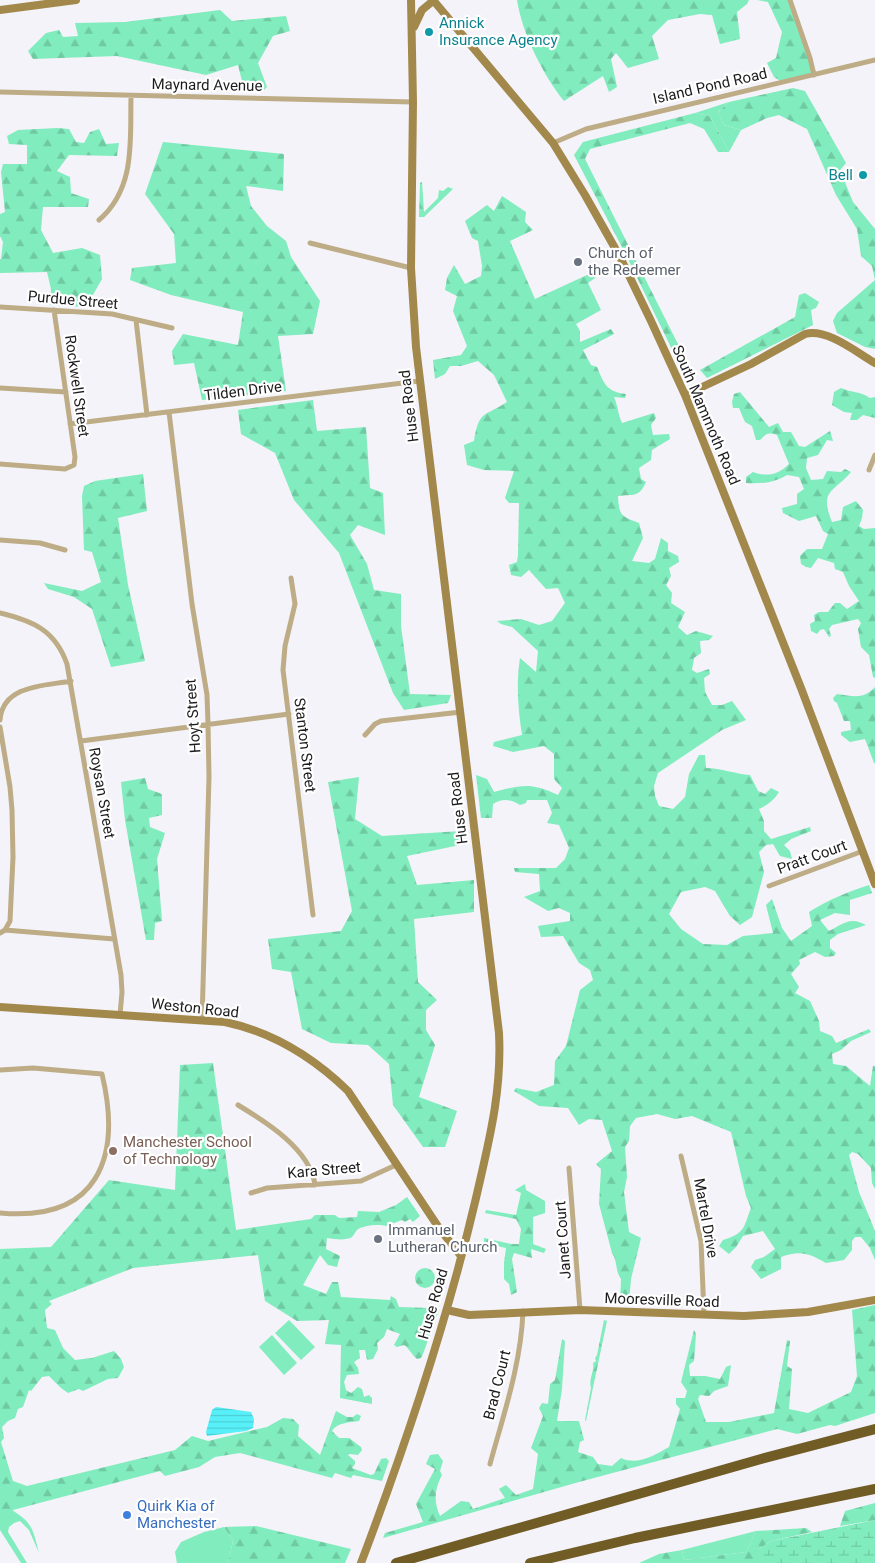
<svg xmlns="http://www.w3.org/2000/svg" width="875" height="1563" font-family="Roboto,sans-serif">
<defs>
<pattern id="forest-firs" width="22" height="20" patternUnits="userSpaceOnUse" patternTransform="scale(1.25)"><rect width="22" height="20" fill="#81ecbd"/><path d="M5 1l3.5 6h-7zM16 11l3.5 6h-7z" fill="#6fcaa2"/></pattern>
<pattern id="wetland-marsh" width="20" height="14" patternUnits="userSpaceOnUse" patternTransform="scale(1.25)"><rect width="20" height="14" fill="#81ecbd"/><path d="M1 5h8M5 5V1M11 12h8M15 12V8" fill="none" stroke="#6fcaa2"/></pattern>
<pattern id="water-rules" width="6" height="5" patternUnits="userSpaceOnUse" patternTransform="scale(1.25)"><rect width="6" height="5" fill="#57f0f9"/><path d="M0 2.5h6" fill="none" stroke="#4bcdd5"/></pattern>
</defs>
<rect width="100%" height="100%" fill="#f3f3f9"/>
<path fill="#81ecbd" d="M729,102L718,112L724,125L741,130L729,152L710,116L695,113Z
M289,1320L315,1347L301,1360L275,1333Z
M272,1335L297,1363L284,1375L259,1347Z
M12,1510C33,1523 33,1530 39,1553L29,1530L20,1521L14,1523L9,1527L8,1532L27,1563H21L0,1530V1521H7Z
M224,1527L233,1541L228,1563H177L175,1552L181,1542L204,1532Z
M756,1531L746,1552L684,1560L682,1550Z"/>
<path fill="url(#forest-firs)" d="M517,0H749L747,4L737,12L740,39L720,44L712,15L700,14L668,20L652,36L659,59L628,68L616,53L611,59L617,87L609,92L603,76L564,101C543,75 522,33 517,0Z
M757,0H790L814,75L782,82L774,77L767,63L776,58L782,32L768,2Z
M220,10L232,21L286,16L290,31L273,36L258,63L267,87L263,91L243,85L238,65L206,75L117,56L33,59L28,51L46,33L59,30L63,37L78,36L75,23L125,22Z
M793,88L805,91L846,163L840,170L853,202L875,229V349L865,347L837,333L833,321L837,313L875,280L872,266L861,256L857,229L836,195L807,129L779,115L767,118L741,130L724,125L718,112L729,102Z
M695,113L710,116L729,152H718L704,129L690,123L590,149L585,159L690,368L692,375L684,374L625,253L574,155L583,142Z
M57,128L69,129L76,142L84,143L90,132L99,129L106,144L119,143L117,156L69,155L57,171L70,177L71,193L89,199L88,207H43L41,230L53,253L82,248L100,255L102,279L86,307L50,305L51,289L47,272L0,273V259H1L3,242L0,236V214L5,212L1,172L3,164H27V145L9,144L7,136L18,130Z
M163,142L284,154L283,191L246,186L251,206L267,226L286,241L291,257L320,301L313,334L278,336L286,391L202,400L194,363L174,365L172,351L183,334L238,345L243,312L171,295L130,280L132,268L176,263L174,234L145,194Z
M422,182L424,212L438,198L439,190L443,191L448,187L453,189L424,217H419L420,183Z
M502,196L526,212L525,222L533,230L510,241L535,299L600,269L602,273L588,283L601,310L576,324L580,331V342L611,329L614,334L583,350L591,365L597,367C604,384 607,392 626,394L625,398L614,397C618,406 618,415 622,423L654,413L656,418L651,425L653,435L669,434L670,439L652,450L651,460L639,468L641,479L646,482C639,498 633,494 618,496C619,516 621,516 639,523L643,538L632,561L649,563L655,559L661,538L668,543V551L678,556L679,562L669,568L671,576L666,585L672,593L671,603L685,612L678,627L687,635L696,631L713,636L709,640L700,641L701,653L694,658L692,670L697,673L709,669L710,674L704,678L705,692L712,705H722L732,701L746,720L722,730L658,773L654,786L655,796L659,806L673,809L685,797L689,774L699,755H705L706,768C721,768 735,774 750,775L758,791L765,794L771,788L779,792C774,800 768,805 759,809L764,821V831L771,839L810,827L811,831L791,839L784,845L790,851L792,859L780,856L773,844L766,845L759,852L764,872L752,917L740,925L730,916L715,891L705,887L681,892L669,914L681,929L703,944L727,945L743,936L773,933L766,905L772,899L782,928L791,941L812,926L809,912C828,900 847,892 869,885L872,893L850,900V915L835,913L820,920L829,931C843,924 850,916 866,925L838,934L830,940V948L836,953L834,956L825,957L815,952L799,960L800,964L791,974L799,987L795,993L810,1001L819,1021L820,1031L832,1036L836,1043L869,1029L871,1032L851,1041L841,1050L832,1054L833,1064L846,1066L870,1086L873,1066H875V1189L872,1183L871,1168L858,1154L852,1152L849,1155L859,1192L875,1231V1260L870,1248L861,1237H855L852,1241V1250L844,1260L826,1263C809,1253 800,1250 781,1257V1269L761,1279L751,1267L755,1260L764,1257L775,1249L763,1231L743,1236L736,1247L729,1254L719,1246L723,1240C745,1233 743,1229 751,1208L746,1196L731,1132L692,1116L675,1119L657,1114L636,1118L630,1126L629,1141L625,1147L627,1177L624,1192L629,1232L641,1238L631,1279L629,1303H620L621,1279C615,1271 618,1262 612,1253L599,1204L601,1169L596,1164L612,1151L602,1120L589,1119L579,1125L568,1108L539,1106L514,1091L516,1088L536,1092L554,1085L555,1061L566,1046L580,990L593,980L590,970L579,963L563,936L541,937L538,926L570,921V913L559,908L548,911L524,897L540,891L539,874L515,872L514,868H556L565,859L569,848L559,825L547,823L552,813L547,800H527L526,803L520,805C511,799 502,798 493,804L492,818H481L476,775L487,779L494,792C522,785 530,782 558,795L562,788L554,779V754L544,746L513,752L493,746L494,742L522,735C518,709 516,684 520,658L536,672L538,651L512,627L501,624L497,621L521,619L539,625L552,621L565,603L558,588L546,589L529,570L521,577L511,575L509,565L517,562L518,555L519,503H509L505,498L514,471L484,470L467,465L464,445L474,441C479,410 484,417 507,402L494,375L478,361L461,366H450L445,374L435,379L433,360L461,355L467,346L453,311L457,296L445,290L447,278L454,265L465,284L481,276L482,266L478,241L472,238L465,221L487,205L494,211Z
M805,293L819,302L816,308L811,310L813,325L707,378L700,370L795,317L799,295Z
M841,388C852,393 860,391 870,398L875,397V418L863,415L857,420H850L852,413L844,412L832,405L834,392Z
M740,392L769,427L778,423L783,432H791L799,446L805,447L830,431L833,441L827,440L818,455L807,458L806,468L811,480L823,479L827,471L841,472L845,469L851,472C833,493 819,490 832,522L841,520L843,507L856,501L863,510L862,518L859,526L864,529L875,528V678L873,677L869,655L861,647L858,629L861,623L858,619L832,625L829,629L831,636L829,637L824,629L820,630L817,634L811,631L810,624L815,621L814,615L819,612H828L835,603H840L847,609L859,601L849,586L843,572L835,569L834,563L818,558L811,568L806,567L801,564L800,556L807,549H822L828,534L823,531L816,516L799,521L783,513L782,508L797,504V494L804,489L799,477L787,475C774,483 761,484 746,483V477L753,472C767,477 778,475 789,464L777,435C768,432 766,434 760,440H756L752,426L745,422L739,408H733L732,402L734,394Z
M313,400L317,431L366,427L370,488L383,493L385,535L358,525L350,535L367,564L374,590L401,594V626L410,694L451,695L448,703L404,710L393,693L339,553L294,500L275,453L241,434L238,410Z
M143,474L147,511L118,518L128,585L145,661L111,667L92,609L74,597L48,589L44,583L82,591L101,582L92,552L84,550L82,496L84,486L95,481Z
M875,687V763H874L865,739L850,742L841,735V732L851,730L850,721H844L837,703L834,701L833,698L837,694C853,696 863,700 875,687Z
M359,777L355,819L382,836L461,831L460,845L407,856L417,885L474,880V912L414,919L418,982L437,1000L426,1010V1030L435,1045L419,1097L457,1111L445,1147H423L393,1105L389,1064L368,1045L331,1043L302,1029L291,972L272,969L268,939L341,931L352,911L328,782Z
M145,778L148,789L162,794V815L149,818L150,827L165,833L157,859L162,921L155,923L154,940H146L125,820L121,782Z
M213,1063L236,1230L311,1219L315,1215H335L339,1218L357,1217L358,1211L379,1212L396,1205L407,1197L420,1216L413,1222L410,1219L405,1222L402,1220L386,1226C379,1224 363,1225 357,1230C355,1232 354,1235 352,1237C345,1241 335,1239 327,1238L326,1249L340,1256L337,1267L328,1265L320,1255L303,1285L326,1294L332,1282H338L341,1297L390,1300L391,1296L396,1299L399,1307L431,1308L439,1310L423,1354L421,1358L417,1359C412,1355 408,1347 404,1345L397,1347L394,1345L400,1334L387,1329L384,1337L377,1343L378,1349L373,1359L367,1360L365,1350H359L360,1358L354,1362L358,1368L359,1374L347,1375L344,1382L346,1390L351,1393L358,1387L362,1389L364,1397L369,1395L372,1398V1404L340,1398L341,1345L325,1344L329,1320L297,1321L265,1301L258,1255L133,1268L49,1301L52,1304L45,1310L47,1328L55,1330L63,1348L75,1360L92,1358L114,1351L121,1359L124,1367L118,1378L108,1379L83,1391L79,1389L68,1393L61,1388L49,1376L42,1377L31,1391L29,1390L23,1407L18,1409L15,1418L8,1421L2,1427L4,1438L1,1442L13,1481L27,1486L175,1450L192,1436L208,1441L267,1427L283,1418L293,1419L299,1425L298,1436L320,1455L336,1411L347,1417H353L357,1414L361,1416L359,1421C350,1422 336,1423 332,1431L339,1438H349L361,1447L362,1450L358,1455L350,1454L348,1455L355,1461V1464L352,1468L371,1475L374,1474L381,1459L386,1458L389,1461L382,1481L353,1475L351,1478L335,1473L332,1478L240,1453L215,1457L199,1467L165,1476L160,1471L13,1510L11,1518L7,1521H0V1249L51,1247L109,1180L175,1190L180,1065Z
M525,1184L526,1190L545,1201V1213L533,1217V1244L546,1249L544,1253L531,1249L532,1258L514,1253L512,1259L517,1292L511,1295L509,1284L504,1279V1263L506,1248L484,1243V1238L511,1244H519L521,1229L516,1219L485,1213L486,1210L516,1215L521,1193L515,1190Z
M415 1278a10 10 0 1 1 20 0a10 10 0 1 1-20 0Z
M875,1305V1413L835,1426L830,1425L797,1434L777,1429L579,1482L383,1538L385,1533L423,1522L416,1504L435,1469L426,1464L430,1455L438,1454L443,1461L440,1471L442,1475C435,1488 433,1501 440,1516L461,1501L469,1502L473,1509L505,1498L499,1489L506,1485L516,1495L533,1489L538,1454L531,1448L543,1416L539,1408L542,1403L548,1404L550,1384L555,1380L562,1339L565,1341L562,1389L557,1421H579L584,1440L580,1442L578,1452L593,1457L598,1464L612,1466L621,1458C637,1466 655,1455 669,1447L680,1409L676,1404V1398H685L687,1391L681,1382L694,1330L696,1334L694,1361L689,1365L690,1376H705L720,1379L726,1367L731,1365L728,1386L714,1391L709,1396L700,1395L698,1399L706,1422H729L774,1413L787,1340L790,1341L787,1366L792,1369L789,1409L808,1413L851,1392L857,1376L852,1310Z
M604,1320L607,1321L586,1421L585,1420L591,1388C588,1379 595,1371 593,1363L596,1361L595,1358L597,1355Z
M875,1503V1520L840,1526L845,1511Z
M256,1526L351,1549L345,1563H228L233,1541L224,1527Z
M806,1528L812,1532L771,1541L758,1550V1563H639L659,1554L682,1550L684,1560L746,1552L756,1531Z"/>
<path fill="url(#wetland-marsh)" d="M875,1520V1563H758V1550L771,1541Z"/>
<path fill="url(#water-rules)" d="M216,1407L251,1412L254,1419L253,1428L246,1431L207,1436L206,1432L212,1410Z"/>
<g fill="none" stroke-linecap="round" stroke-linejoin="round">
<path stroke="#bdac85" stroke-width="5" d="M790,0L810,58L814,75
M0,92L413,102
M553,143L586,129L875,60
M99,220C136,188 130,140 131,96
M310,243L411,268
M0,307L112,314L172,328
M136,320L147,415
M0,388L66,392
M169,412L192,604L207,695L208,724L209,777L202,1021
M70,424L419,381
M0,464L65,469L74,465L75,457L54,310
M869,470L875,455
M0,540L40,543L65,550
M291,578L295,604L285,646L283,670L313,915
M0,613C33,621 55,630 67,664L121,975L122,992L120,1015
M0,720C3,685 44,686 71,681
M0,727L10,787L12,810L13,857L10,921L5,930L0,933
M365,735L375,724L381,721L461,712
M81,741L289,714
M769,886L863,851
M5,930L114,939
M0,1070L33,1068L102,1074C122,1158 98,1222 0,1213
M238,1105C266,1122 310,1149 315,1185
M681,1156L701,1241L704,1315
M569,1168L580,1310
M251,1193L267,1188L361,1181L396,1165
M490,1464C504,1413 521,1364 523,1311"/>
<path stroke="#a2884b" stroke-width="8" d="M433,0L553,143L585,195L620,257L651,321L685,395L801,688L875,884
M0,10L76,0
M414,27L422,10L433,1
M685,395L751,364L805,334C827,328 856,352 875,363
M0,1007L225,1022C272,1032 314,1058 348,1091L439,1228L461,1256
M447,1310L469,1315L580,1310L744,1316L808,1312L875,1300
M361,1563C406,1444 447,1322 476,1198C489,1141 502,1092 499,1033L416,347L411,268L413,102L411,0"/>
<path stroke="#715c26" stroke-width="10" d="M396,1563L761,1459L875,1429
M530,1563L635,1538L875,1489"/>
</g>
<g fill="#0f9aa8" stroke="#fff" stroke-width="2">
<circle cx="429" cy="32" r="5"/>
<circle cx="863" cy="175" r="5"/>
</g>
<g fill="#6b7280" stroke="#fff" stroke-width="2">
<circle cx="578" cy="262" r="5"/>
<circle cx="378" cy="1239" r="5"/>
</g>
<circle fill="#8d6e63" stroke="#fff" stroke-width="2" cx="113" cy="1151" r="5"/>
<circle fill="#3f7fe0" stroke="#fff" stroke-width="2" cx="127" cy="1515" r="5"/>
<g text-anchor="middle" stroke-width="4.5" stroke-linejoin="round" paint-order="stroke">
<g font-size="15" fill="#0d838f" stroke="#fff" text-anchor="start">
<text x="439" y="28">Annick<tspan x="439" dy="17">Insurance Agency</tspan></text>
<text x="853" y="180" text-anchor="end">Bell</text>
</g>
<g font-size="15" fill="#1c1c1e" stroke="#fff">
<text transform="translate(207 85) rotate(1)" y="5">Maynard Avenue</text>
<text transform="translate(710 86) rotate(-13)" y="5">Island Pond Road</text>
<text transform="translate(73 300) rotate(5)" y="5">Purdue Street</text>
<text transform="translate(77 386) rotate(82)" y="5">Rockwell Street</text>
<text transform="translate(243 391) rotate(-7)" y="5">Tilden Drive</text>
<text transform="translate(409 406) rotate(-97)" y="5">Huse Road</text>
<text transform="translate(706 415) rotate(67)" y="5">South Mammoth Road</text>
<text transform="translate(193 716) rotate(-94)" y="5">Hoyt Street</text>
<text transform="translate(305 745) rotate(83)" y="5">Stanton Street</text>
<text transform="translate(102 793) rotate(80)" y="5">Roysan Street</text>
<text transform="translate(458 808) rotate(-97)" y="5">Huse Road</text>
<text transform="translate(812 857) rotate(-20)" y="5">Pratt Court</text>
<text transform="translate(195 1008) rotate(6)" y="5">Weston Road</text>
<text transform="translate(324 1170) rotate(-5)" y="5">Kara Street</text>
<text transform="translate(706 1218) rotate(80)" y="5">Martel Drive</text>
<text transform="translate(563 1240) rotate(-94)" y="5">Janet Court</text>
<text transform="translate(662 1300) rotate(2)" y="5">Mooresville Road</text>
<text transform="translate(433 1304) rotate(-74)" y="5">Huse Road</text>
<text transform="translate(497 1385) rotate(-76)" y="5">Brad Court</text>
</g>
<g font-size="15" fill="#5b616d" stroke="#fff" text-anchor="start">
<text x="588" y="258">Church of<tspan x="588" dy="17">the Redeemer</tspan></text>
<text x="388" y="1235">Immanuel<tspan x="388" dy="17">Lutheran Church</tspan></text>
</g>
<g font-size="15" fill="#785e54" stroke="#fff" text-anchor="start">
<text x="123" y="1147">Manchester School<tspan x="123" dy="17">of Technology</tspan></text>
</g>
<g font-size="15" fill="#366cbe" stroke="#fff" text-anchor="start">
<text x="137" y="1511">Quirk Kia of<tspan x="137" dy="17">Manchester</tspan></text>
</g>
</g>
</svg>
